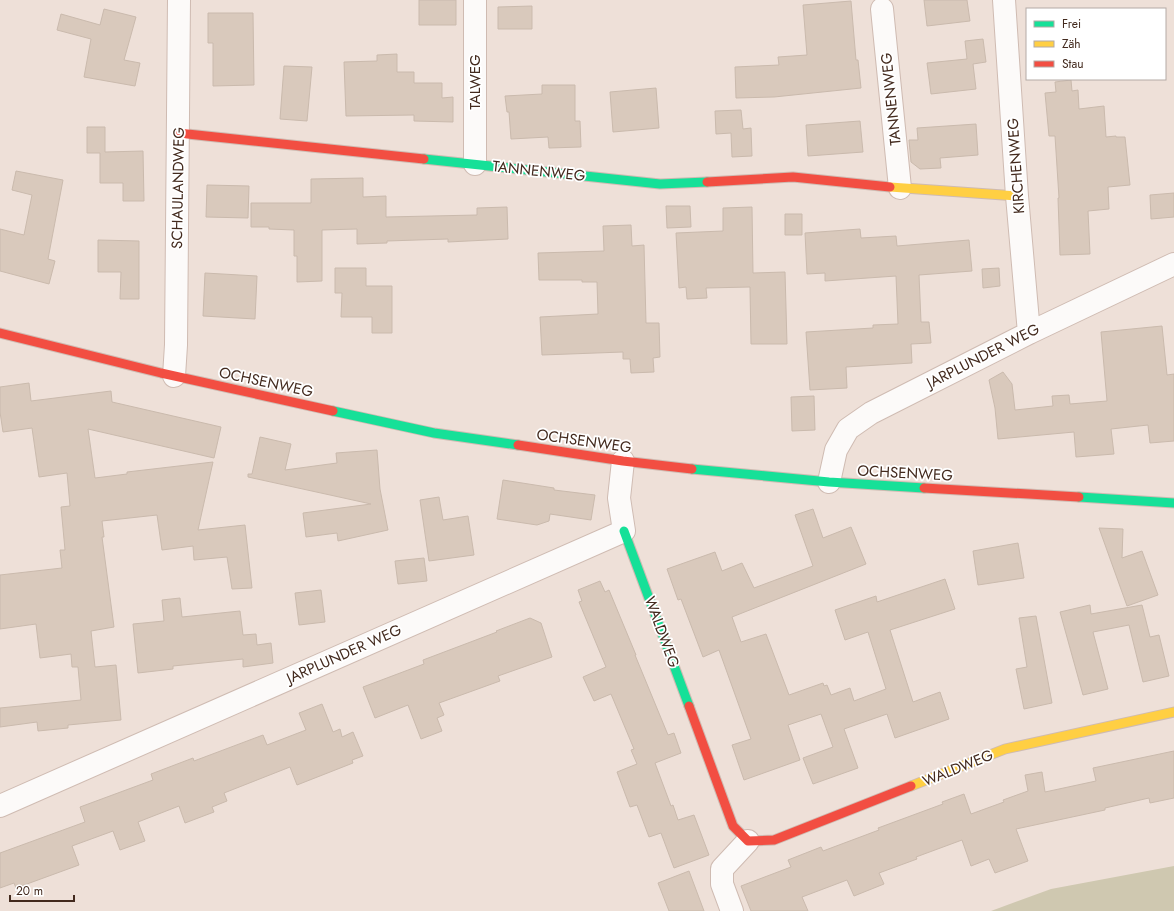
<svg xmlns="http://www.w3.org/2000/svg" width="1174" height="911" font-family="Jost,sans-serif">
<rect width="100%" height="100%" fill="#eee0d8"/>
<path fill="#cfc8b0" d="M1174,866V911H991L1051,889Z"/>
<path fill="#d9c9bc" stroke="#cabaad" d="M419,0H456V25H419Z
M924,0H967L970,21L927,26Z
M851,1L856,60H858L861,88L774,97L736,98L735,67L779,65L778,57L807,55L803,5Z
M532,6V29H498V7Z
M104,9L136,17L124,60L140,63L135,86L84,77L91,39L57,30L61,14L100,25Z
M208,13H253L254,85L213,86V43H208Z
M983,39L986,62L973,64L976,89L931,94L927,63L967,59L965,41Z
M397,54V72H414V83H442V98L453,97V122L414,121V115L346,116L344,62L377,61V55Z
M284,66L312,67L307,121L280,119Z
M1071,80L1072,91L1078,90L1079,109L1104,106L1106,137L1116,136V137H1125L1130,185L1108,187L1109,209L1088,211L1090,254L1060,255L1058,198H1059L1055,136H1049L1045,93L1056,92L1055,82Z
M542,85H575V121H580L581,147L549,148L548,137L511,139L509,112H507L505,96L542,94Z
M656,88L659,128L613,132L610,92Z
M741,110L743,129L751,128L752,156L732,157L731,133L716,134L715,111Z
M860,121L863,152L808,156L806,125Z
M976,124L978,155L940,158L941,168L920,169L911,162L909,140H918L917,128Z
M87,127H105V152L143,151L144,201H123V183H100V153H87Z
M16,171L63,180L48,259L55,261L49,284L0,271V229L24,235L32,195L12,190Z
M363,178V197L386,196V217L477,215V208L507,207L508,239L448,242V239L387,241V243L357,244V229L322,230V281L297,282V256H294V230L269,229V227H251V203H311V179Z
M207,185L249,186L248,218L206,217Z
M1174,193V217L1151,219L1150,195Z
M666,206H690L691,227L667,228Z
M752,207L753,273L785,272L787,344H751L750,287L706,288L707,298L687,299L686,287L679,288L676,233L723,231V208Z
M785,214H802V235H785Z
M631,225L632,246L644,245L646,323H659L660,357L653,358L654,372L631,373L630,359H623V352L542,355L540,317L598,314L597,282H582V280H539L538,253L604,251L603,226Z
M860,229L861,238L896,236L897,246L969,240L972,271L919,275L921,322H929L931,343L911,344L912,363L846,367L847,388L810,390L806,332L873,328V325L898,324L896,276L825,281V273L807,274L805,233Z
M98,240L139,241V299H120L121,272H98Z
M335,268H366V286H392V333H372V317H341L342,293H335Z
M999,268L1000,286L983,288L982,269Z
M205,273L257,276L255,319L203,316Z
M1162,326L1167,375L1174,374V441L1150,443L1148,425L1111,429L1114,454L1076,457L1074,432L998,439L995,408L989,380L1003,372L1012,384L1015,410L1053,406L1052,396L1069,395L1070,404L1107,401L1101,332Z
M29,383L31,401L111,391L112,402L221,427L214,458L88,429L95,478L127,474V472L213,462L198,530L245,525L252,588L232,589L227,557L194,560L193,546L162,550L157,515L102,521L104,537H102L114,627L91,631L95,667L116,665L121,720L68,725V728L38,731L37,722L0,727V708L81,700L78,667H72L71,654L40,658L36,624L0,629V575L62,568L60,550H65L61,507L70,506L67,473L39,477L32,428L3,432L0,412V387Z
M814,396L815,430L792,431L791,397Z
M260,437L291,444L285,470L337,463L336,453L377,450L380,489L388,530L338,541L337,533L306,537L303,513L371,504L248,477V474H252Z
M503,480L554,488V490L595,495L591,520L550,514L549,521L537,525L497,519Z
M439,497L443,520L468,516L474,555L429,561L420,500Z
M813,509L823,538L851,527L866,564L732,617L741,642L766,634L789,695L823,683L824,686L827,685L831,695L850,688L854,701L886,689L868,632L845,640L835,610L876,596L877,602L945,579L955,609L890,630L913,702L940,692L949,719L895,738L887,714L844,729L858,768L813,784L803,758L833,747L821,714L788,725L800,760L744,780L732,745L751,739L719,650L703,657L681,599L678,600L667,569L715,552L722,571L742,563L754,588L813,566L795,515Z
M1099,528L1123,529L1122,558L1142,551L1158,595L1127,606Z
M1018,543L1024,578L978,585L973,551Z
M424,558L427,581L398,584L395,561Z
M600,581L605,592L609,590L636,655H635L668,735L674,733L681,753L655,763L671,806L673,805L678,820L694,815L709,855L674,868L661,833L649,837L637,805L630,807L617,772L637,764L631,750L634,749L611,694L594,701L583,677L606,667L579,602L582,601L578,590Z
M321,590L325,622L299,625L295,593Z
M180,598L182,617L240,611L243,635L256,634L257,645L271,643L273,663L243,667V659L173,666V669L138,673L133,624L164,621L162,600Z
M1090,605L1091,614L1142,605L1150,637L1159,635L1169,676L1143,682L1129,625L1093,632L1108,689L1083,695L1060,612Z
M1036,616L1052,703L1024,709L1016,669L1027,667L1019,618Z
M530,618L541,623L552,657L498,676L500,681L439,703L444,715L437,718L442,731L421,739L408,705L375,718L363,687L424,664L423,660L497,632L496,631Z
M322,704L333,732L340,729L342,737L353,732L363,756L352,760L353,763L297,785L290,767L224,793L227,801L212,807L214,812L185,823L179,806L138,822L145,841L120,850L113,831L72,846L79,865L16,888L14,883L0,888V853L85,822L80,807L153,780L151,774L193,758L194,761L263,735L267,745L306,730L299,713Z
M1174,751V798L1150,803L1149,798L1105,808V810L1016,829L1028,861L995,873L989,859L971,866L962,840L916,857L917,859L879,873L884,884L854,896L847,880L802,897L808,911H751L741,886L791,867L788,860L821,847L823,851L879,830L878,828L943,804L942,802L964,794L971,814L1004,802L1003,800L1028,791L1025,775L1042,772L1045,792L1096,781L1093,768Z
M689,871L704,911H669L658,883Z"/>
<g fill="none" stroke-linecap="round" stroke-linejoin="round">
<g stroke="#cfbbb2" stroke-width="24">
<path id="street" d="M1004,0L1017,196L1029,333
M882,9L900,188
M475,164V0
M174,376L176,345L179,0
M829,482L836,450L848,429L871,413L1029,333L1174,264
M0,806L624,531L619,498L623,461
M732,911L722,884V869L748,841"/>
</g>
<g stroke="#cfbbb2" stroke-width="11">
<path id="fast" d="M424,159L660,184L707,182
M333,411L434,433L518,445
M692,469L829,482L924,488
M1079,497L1174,503
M624,531L689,706"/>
</g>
<g stroke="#cfbbb2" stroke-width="11">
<path id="slow" d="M890,187L1017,196
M911,786L1005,749L1174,712"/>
</g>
<g stroke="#cfbbb2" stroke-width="11">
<path id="jam" d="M178,133L424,159
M707,182L793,177L890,187
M0,333L161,373L333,411
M518,445L623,461L692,469
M924,488L1079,497
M689,706L733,826L748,841L774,840L911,786"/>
</g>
<use href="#street" stroke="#fcfaf9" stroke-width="22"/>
<use href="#fast" stroke="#16e098" stroke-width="9"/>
<use href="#slow" stroke="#ffcf43" stroke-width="9"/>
<use href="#jam" stroke="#f24e42" stroke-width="9"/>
</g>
<g text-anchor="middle" stroke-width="3.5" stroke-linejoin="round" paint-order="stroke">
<g font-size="15" fill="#432a1e" stroke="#fff">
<text transform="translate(475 82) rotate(-90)" y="5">TALWEG</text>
<text transform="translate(891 99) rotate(-96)" y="5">TANNENWEG</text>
<text transform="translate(1016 166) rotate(-94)" y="5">KIRCHENWEG</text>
<text transform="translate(539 171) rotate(6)" y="5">TANNENWEG</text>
<text transform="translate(178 188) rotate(-89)" y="5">SCHAULANDWEG</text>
<text transform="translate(983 356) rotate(-27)" y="5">JARPLUNDER WEG</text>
<text transform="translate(266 382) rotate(12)" y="5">OCHSENWEG</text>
<text transform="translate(584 441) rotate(8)" y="5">OCHSENWEG</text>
<text transform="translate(905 473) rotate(3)" y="5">OCHSENWEG</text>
<text transform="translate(662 632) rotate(70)" y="5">WALDWEG</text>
<text transform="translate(344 654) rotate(-24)" y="5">JARPLUNDER WEG</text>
<text transform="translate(958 768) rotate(-22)" y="5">WALDWEG</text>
</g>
</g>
<rect x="1026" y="8" width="140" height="72" fill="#ffffff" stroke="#b4aaa5"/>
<rect x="1034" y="21" width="20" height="6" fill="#16e098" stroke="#b4aaa5"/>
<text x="1062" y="28" font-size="12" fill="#432a1e">Frei</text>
<rect x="1034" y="41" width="20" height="6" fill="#ffcf43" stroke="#b4aaa5"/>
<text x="1062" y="48" font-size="12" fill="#432a1e">Zäh</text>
<rect x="1034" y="61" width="20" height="6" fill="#f24e42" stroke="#b4aaa5"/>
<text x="1062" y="68" font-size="12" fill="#432a1e">Stau</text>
<path d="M10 895v6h64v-6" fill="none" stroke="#432a1e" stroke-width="2"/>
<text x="16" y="895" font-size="12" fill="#432a1e" stroke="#ffffff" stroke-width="3" paint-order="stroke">20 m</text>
</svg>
